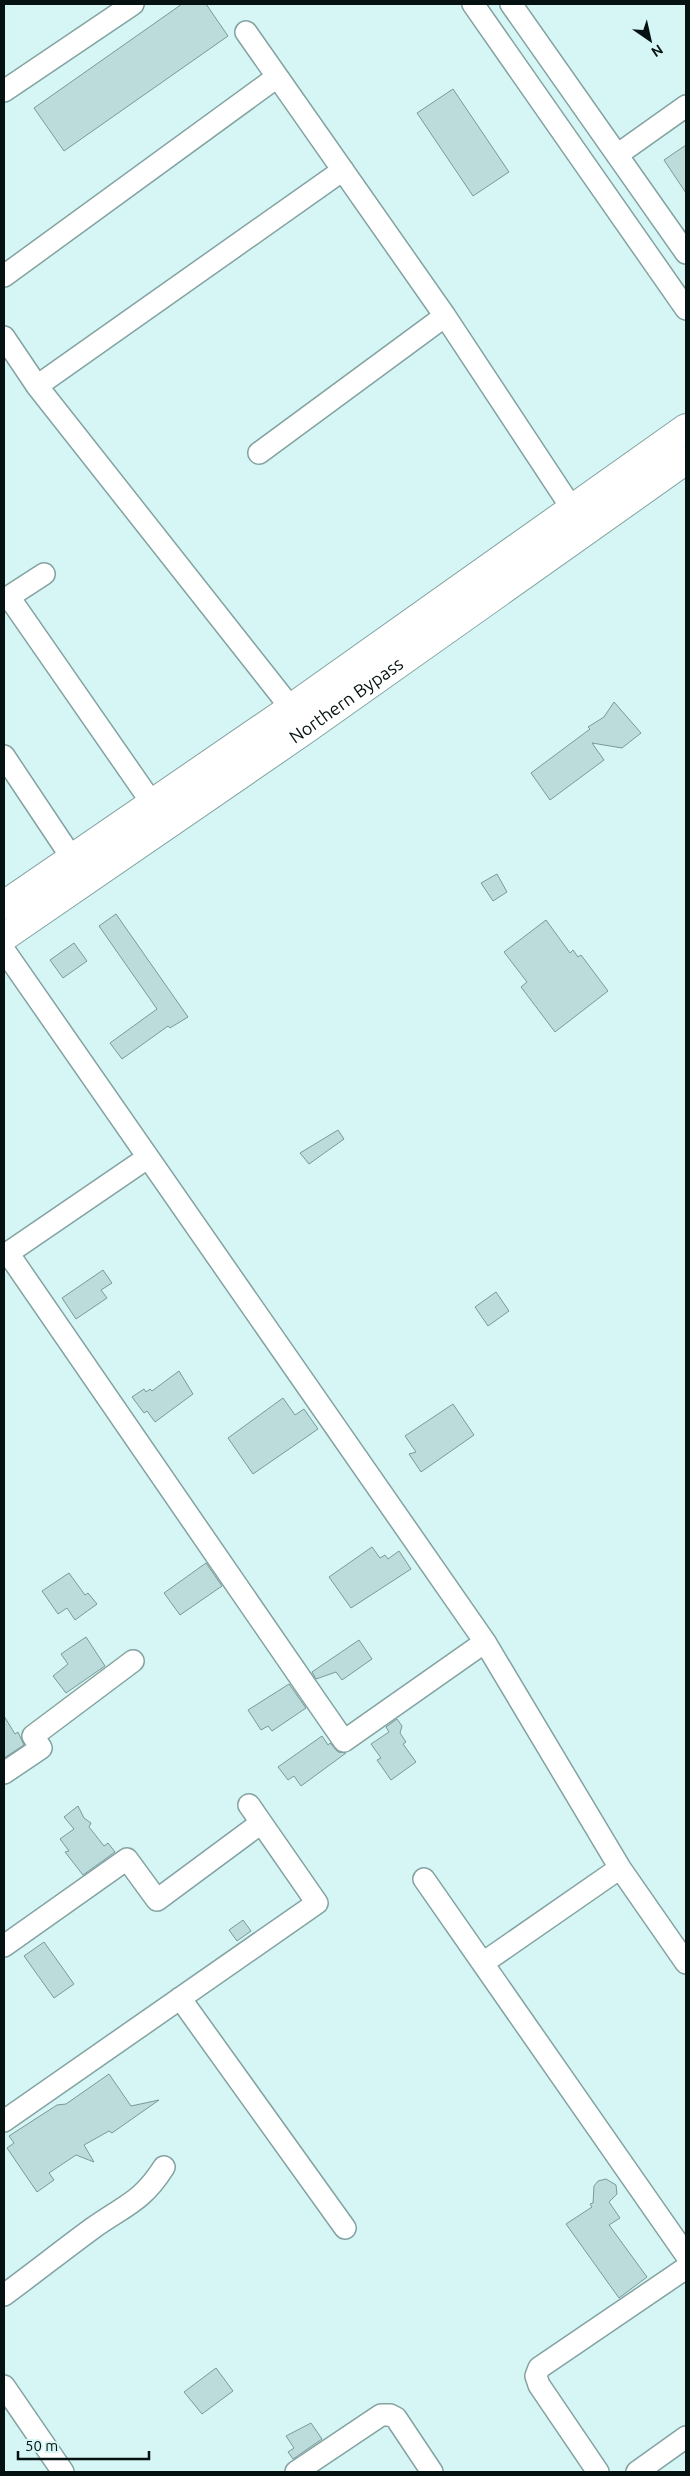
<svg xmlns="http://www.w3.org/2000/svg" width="690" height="2476" font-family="Ubuntu,sans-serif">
<rect width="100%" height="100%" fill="#d5f6f5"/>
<path fill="#bcdcdb" stroke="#7a9998" d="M182,4H206L228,36L64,151L34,108Z
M453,89L509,172L473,196L417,113Z
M686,145V193L664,160Z
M614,702L641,733L622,748L592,743L604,760L550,800L531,773L590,729L588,727L604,717Z
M497,874L507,892L493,901L481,883Z
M116,914L188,1017L170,1028L168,1026L122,1059L110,1043L157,1009L99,926Z
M546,920L570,953L573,950L578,957L581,955L608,991L555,1032L521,987L527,982L504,952Z
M74,943L87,961L63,978L50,960Z
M338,1130L344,1139L309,1164L300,1153Z
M103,1270L112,1283L101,1290L107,1298L76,1319L62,1298Z
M496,1292L509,1311L488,1326L475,1307Z
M179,1371L193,1394L155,1422L147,1411L144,1413L132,1397L144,1389L146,1392L150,1389L152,1391Z
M283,1398L295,1415L304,1409L318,1429L253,1474L228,1438Z
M453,1404L474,1435L421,1472L409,1454L416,1452L405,1436Z
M372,1547L380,1558L385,1555L388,1559L399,1551L411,1569L351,1608L329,1577Z
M206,1563L222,1586L180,1615L164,1593Z
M69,1573L85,1595L88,1593L97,1604L75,1620L67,1608L58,1614L42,1591Z
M86,1637L105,1666L66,1693L53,1676L68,1664L61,1654Z
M359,1640L372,1659L342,1680L336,1672L316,1679L312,1672Z
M289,1684L306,1708L272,1731L268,1726L261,1730L248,1710Z
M4,1716L15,1734L18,1732L24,1745L4,1758Z
M397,1719L402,1726L400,1733L406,1742L403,1744L416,1762L391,1780L377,1760L381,1758L371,1744L389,1732L386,1727Z
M322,1736L328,1745L330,1743L338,1752L346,1753L301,1786L294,1776L288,1780L278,1767Z
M78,1806L84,1818L91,1823L89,1827L104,1846L108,1843L115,1852L83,1875L65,1852L69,1851L60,1839L74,1829L64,1817Z
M243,1920L251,1931L237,1941L229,1930Z
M44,1942L74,1984L54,1998L24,1956Z
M109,2074L131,2106L159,2100L112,2133L109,2131L84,2145L94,2162L76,2155L49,2173L54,2180L37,2192L7,2148L14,2143L9,2136L57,2105L66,2104Z
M606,2179L616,2185L617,2194L609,2202L620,2218L609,2225L647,2277L619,2298L566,2224L592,2207L590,2204L593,2203L594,2186L598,2181Z
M216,2368L233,2391L202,2414L184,2392Z
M311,2423L322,2439L293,2459L288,2452L294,2448L286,2436Z"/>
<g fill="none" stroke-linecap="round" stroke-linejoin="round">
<g stroke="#83a2a1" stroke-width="24">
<path id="minor" d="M473,4L686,309
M511,4L686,253
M246,32L445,316L573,510
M4,91L133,4
M617,155L686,106
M4,276L277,77
M4,337L37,386L291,708
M37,386L343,170
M259,453L445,316
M9,597L152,803
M4,600L44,574
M4,756L72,858
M4,950L485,1642L620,1868L686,1963
M147,1158L8,1253L317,1702L344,1741L485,1642
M4,1773L41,1748L33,1736L133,1661
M424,1879L686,2255
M4,1946L127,1859L157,1900L261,1823
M483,1963L620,1868
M180,1998L345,2228
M4,2121L317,1903L249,1805
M4,2295C34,2273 63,2250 93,2228C125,2205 141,2203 164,2167
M4,2386L63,2472
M296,2472L381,2415H390L396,2418L432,2472
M598,2472L539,2385L536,2376L539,2368L686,2268
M637,2472L686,2437"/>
</g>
<g stroke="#83a2a1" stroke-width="30">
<g id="primary">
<path d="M4,905L291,708L686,428"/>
<path id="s1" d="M4,937L305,730L686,460"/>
</g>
</g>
<use href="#minor" stroke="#fff" stroke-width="21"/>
<use href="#primary" stroke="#fff" stroke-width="28"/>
</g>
<g text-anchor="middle" stroke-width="5" stroke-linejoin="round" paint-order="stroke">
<g font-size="18" fill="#061211" stroke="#d5f6f5">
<text dy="6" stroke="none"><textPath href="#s1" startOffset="416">Northern Bypass</textPath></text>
</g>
</g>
<rect width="690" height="2476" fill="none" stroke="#061211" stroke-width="10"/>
<g transform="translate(650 40) rotate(146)" stroke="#d5f6f5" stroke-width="4" paint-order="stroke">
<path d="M0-4L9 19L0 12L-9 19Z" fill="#061211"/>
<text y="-8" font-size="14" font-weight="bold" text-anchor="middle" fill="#061211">N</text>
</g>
<path d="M18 2451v8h131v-8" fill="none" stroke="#061211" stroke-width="2.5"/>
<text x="25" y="2451" font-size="15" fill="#061211" stroke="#d5f6f5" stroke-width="4" paint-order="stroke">50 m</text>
</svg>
